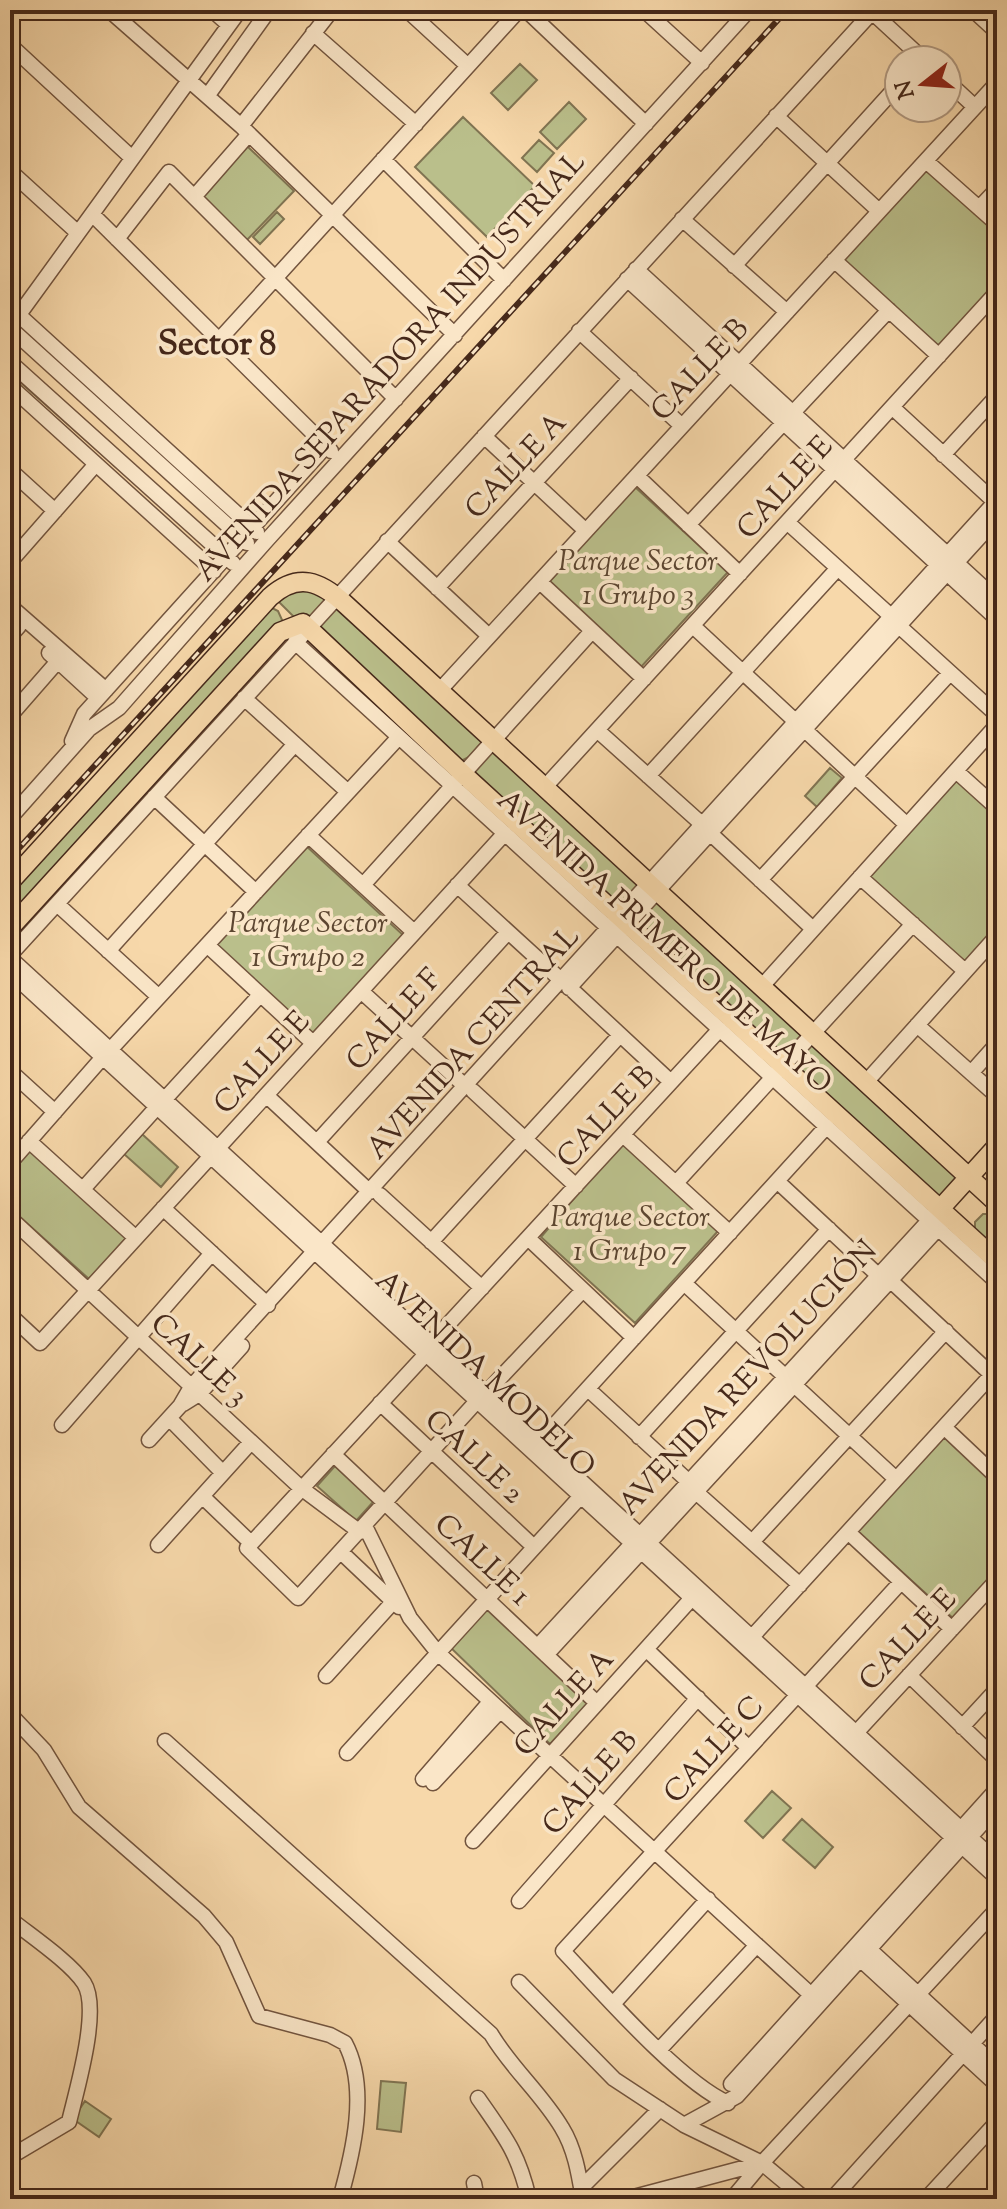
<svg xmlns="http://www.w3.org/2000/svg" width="1007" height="2209" font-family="'Sorts Mill Goudy',serif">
<rect width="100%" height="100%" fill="#f7d8aa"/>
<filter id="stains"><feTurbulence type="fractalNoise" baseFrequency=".0025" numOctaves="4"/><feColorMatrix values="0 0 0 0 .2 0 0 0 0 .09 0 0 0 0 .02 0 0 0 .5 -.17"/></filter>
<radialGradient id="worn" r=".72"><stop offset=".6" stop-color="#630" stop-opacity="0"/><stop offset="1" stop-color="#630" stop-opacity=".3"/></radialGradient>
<path fill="#babf8b" stroke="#807452" stroke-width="2" d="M520,64L537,80L508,110L491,93Z
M569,102L586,119L557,149L540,132Z
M463,117L535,186L487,237L415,167Z
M539,140L554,153L537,172L522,158Z
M247,146L294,191L246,241L199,196Z
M926,168L997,232V282L938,347L843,260Z
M277,212L284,219L260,244L253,237Z
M26,378L212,552L21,383Z
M635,487L728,572L641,667L549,582Z
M290,584L334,596L308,624L297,620L274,597Z
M338,605L483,741L469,757L461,761L317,630L318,622Z
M272,608L278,611L283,622L10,921V889L267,609Z
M494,748L639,884L619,905L474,774L473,770Z
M830,768L842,778L817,807L805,796Z
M957,778L997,815V931L965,965L867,876Z
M304,844L403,935L312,1034L214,944Z
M657,900L805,1031L783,1055L639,925V920Z
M810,1043L961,1174L938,1198L795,1066Z
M142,1134L178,1167L161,1187L124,1154Z
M623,1141L718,1231L635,1323L541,1237Z
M30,1148L128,1236L89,1279L10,1208V1170Z
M983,1214H991L997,1219V1252L975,1232V1222Z
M944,1435L997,1484V1573L955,1620L857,1531Z
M335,1466L374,1501L356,1521L317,1486Z
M488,1605L589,1703L550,1744L449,1646Z
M772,1791L791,1808L763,1838L745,1821Z
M802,1819L833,1847L815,1868L783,1840Z
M381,2081L406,2083L401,2132L377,2129Z
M85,2101L111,2119L99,2137L73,2119Z"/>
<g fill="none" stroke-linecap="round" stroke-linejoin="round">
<g stroke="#72543e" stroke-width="17">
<path id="minor" d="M109,10L241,126L455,335
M212,10L229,25
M407,10L468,66
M526,10L646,124
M644,10L702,63
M973,10L997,32
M994,10L997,13
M872,12L924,60
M313,33L416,124
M10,45L132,158
M947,81L975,107
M208,95L269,10
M776,116L879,211
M241,126L332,10
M383,159L504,280
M926,161L997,224
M10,171L78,233
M194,197L249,134
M979,208L997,189
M92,214L331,451
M682,219L787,312
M117,239L169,172L396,399
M834,260L939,356
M734,266L899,84
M636,269L997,600
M627,279L997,619
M10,307L257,532
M10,327L240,10
M10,328L247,543
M579,331L682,426
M219,340L519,10
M10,362L233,563
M10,386L214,571
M892,407L995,502
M484,436L586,531
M943,455L997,396
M10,470L55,511
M637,476L740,574
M787,522L892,617
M688,525L889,310
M387,541L489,636
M10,562L96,464
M540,582L644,679
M437,588L631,378
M10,606L106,690
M693,626L907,825
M899,626L997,715
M10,636L19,626
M295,642L997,1282
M49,653L98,698
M440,690L997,83
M244,698L348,792
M10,716L58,661
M597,730L704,826
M72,741L84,714L326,446
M956,771L997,808
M648,776L838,568
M544,788L997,292
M154,797L256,892
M10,818L89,729L119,708L267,540L749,10
M711,834L813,929
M308,835L414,932
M860,877L965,971
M760,880L950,673
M363,885L592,631
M457,885L562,981
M57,904L159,997
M207,945L313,1043
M108,951L295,744
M10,955L874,10
M10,958L997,1862
M10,972L997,1878
M763,985L997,725
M569,988L997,518
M570,988L671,1082
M361,991L465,1086
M917,1025L997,1096
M110,1050L399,737
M10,1071L55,1112
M971,1073L997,1044
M867,1081L997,936
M473,1091L576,1186
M266,1095L370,1192
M164,1100L260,995
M623,1135L730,1233
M29,1141L136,1238
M317,1142L508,932
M218,1148L505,833
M10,1163L103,1057
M777,1181L879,1276
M676,1183L913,924
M83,1189L157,1107
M380,1195L482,1288
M163,1208L268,1305
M10,1218L301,1488L360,1532
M528,1238L634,1338
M431,1242L620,1035
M891,1281L992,1375
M684,1283L896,1479
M10,1315L40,1343L211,1156
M430,1344L720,1029
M426,1354L247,1548L298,1598L477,1401
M588,1389L689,1482
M485,1394L583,1290
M380,1403L534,1547
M183,1404L199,1394L242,1346
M169,1418L221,1471
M62,1425L212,1253
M944,1427L997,1477
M639,1437L829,1229
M149,1440L180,1406L191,1387L997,500
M538,1443L827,1126
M333,1454L597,1703
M696,1492L800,1585
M203,1497L251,1543
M365,1526L410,1618L438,1653L820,2003
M848,1532L952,1629
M752,1542L946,1331
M158,1545L251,1442
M341,1552L399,1607
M751,1638L997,1369
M538,1646L935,1214
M646,1649L749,1748
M546,1655L944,1222
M909,1675L997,1760
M326,1676L393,1602
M10,1714L44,1750L79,1807L204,1916L226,1942L259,2016L330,2035L345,2043C369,2088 353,2153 340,2199
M962,1727L997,1689
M855,1734L997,1580
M165,1741L491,2034C511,2068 542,2094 562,2128C575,2149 579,2175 583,2199
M347,1753L581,1496
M423,1779L489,1703
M433,1783L499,1712
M473,1841L692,1598
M519,1901L698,1698
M10,1919C31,1936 70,1962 84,1983C101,2009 76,2092 69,2122L10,2157
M869,1949L997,2067
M860,1959L997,2085
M519,1982L614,2079L684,2125L762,2163L997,1909
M613,2004L708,1899
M660,2049L757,1945
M731,2084L997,1789
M478,2098C505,2137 518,2152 529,2199
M728,2103C680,2082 601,1991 563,1951L901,1582
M684,2125L737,2096L997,1807
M762,2163L805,2199
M474,2183L477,2199
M581,2188L660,2109
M626,2199L762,2163
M732,2199L762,2163
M832,2199L997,2016
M926,2199L997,2122"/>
</g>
<g stroke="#45281a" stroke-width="21">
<path id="major" d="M10,882L270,597C298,572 320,581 345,604L997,1203
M10,928L280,632L303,623L463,774L997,1261
M940,1209L997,1146"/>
</g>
<use href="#minor" stroke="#fae6c8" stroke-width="14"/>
<use href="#major" stroke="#f7d8aa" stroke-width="18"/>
<g stroke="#45281a" stroke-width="6">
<path id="rail" d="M10,858L787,10"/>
</g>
<use href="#rail" stroke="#fae6c8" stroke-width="3" stroke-dasharray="9" stroke-linecap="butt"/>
</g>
<g text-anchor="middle" stroke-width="7" stroke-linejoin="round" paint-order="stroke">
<g font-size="30" fill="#45281a" stroke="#fae6c8">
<text transform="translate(389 366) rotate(-48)" y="10">AVENIDA SEPARADORA INDUSTRIAL</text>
<text transform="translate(699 369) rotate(-47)" y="10">CALLE B</text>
<text transform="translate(515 465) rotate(-47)" y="10">CALLE A</text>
<text transform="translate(784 487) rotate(-48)" y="10">CALLE E</text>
<text transform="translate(665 941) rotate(42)" y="10">AVENIDA PRIMERO DE MAYO</text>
<text transform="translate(393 1019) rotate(-48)" y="10">CALLE F</text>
<text transform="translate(472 1042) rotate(-48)" y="10">AVENIDA CENTRAL</text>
<text transform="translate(261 1062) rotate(-48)" y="10">CALLE E</text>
<text transform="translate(605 1116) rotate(-47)" y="10">CALLE B</text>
<text transform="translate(200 1359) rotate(43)" y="10">CALLE 3</text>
<text transform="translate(486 1373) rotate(43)" y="10">AVENIDA MODELO</text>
<text transform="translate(747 1377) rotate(-47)" y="10">AVENIDA REVOLUCIÓN</text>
<text transform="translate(475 1456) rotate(43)" y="10">CALLE 2</text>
<text transform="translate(483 1559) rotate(43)" y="10">CALLE 1</text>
<text transform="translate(907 1639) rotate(-47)" y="10">CALLE E</text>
<text transform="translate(563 1702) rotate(-48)" y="10">CALLE A</text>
<text transform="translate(713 1749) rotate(-48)" y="10">CALLE C</text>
<text transform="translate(589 1782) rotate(-49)" y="10">CALLE B</text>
</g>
<g font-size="30" font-style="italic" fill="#5c4631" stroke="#fae6c8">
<text x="638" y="570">Parque Sector<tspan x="638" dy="34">1 Grupo 3</tspan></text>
<text x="308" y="932">Parque Sector<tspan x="308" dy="34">1 Grupo 2</tspan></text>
<text x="630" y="1226">Parque Sector<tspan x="630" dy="34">1 Grupo 7</tspan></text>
</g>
<g font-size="34" font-weight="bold" fill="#45281a" stroke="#fae6c8">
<text x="217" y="354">Sector 8</text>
</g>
</g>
<rect width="1007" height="2209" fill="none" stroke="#f7d8aa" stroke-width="40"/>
<rect x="12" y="12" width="983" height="2185" fill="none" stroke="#45281a" stroke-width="4"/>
<rect x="20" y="20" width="967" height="2169" fill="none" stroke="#45281a" stroke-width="2"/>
<g transform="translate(923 84) rotate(253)"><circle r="38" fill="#fae6c8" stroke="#b29a82" stroke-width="2"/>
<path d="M0-6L14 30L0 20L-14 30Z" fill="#8f2418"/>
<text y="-12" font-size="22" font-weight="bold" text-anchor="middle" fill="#45281a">N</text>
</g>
<rect width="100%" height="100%" filter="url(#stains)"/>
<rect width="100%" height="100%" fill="url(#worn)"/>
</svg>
